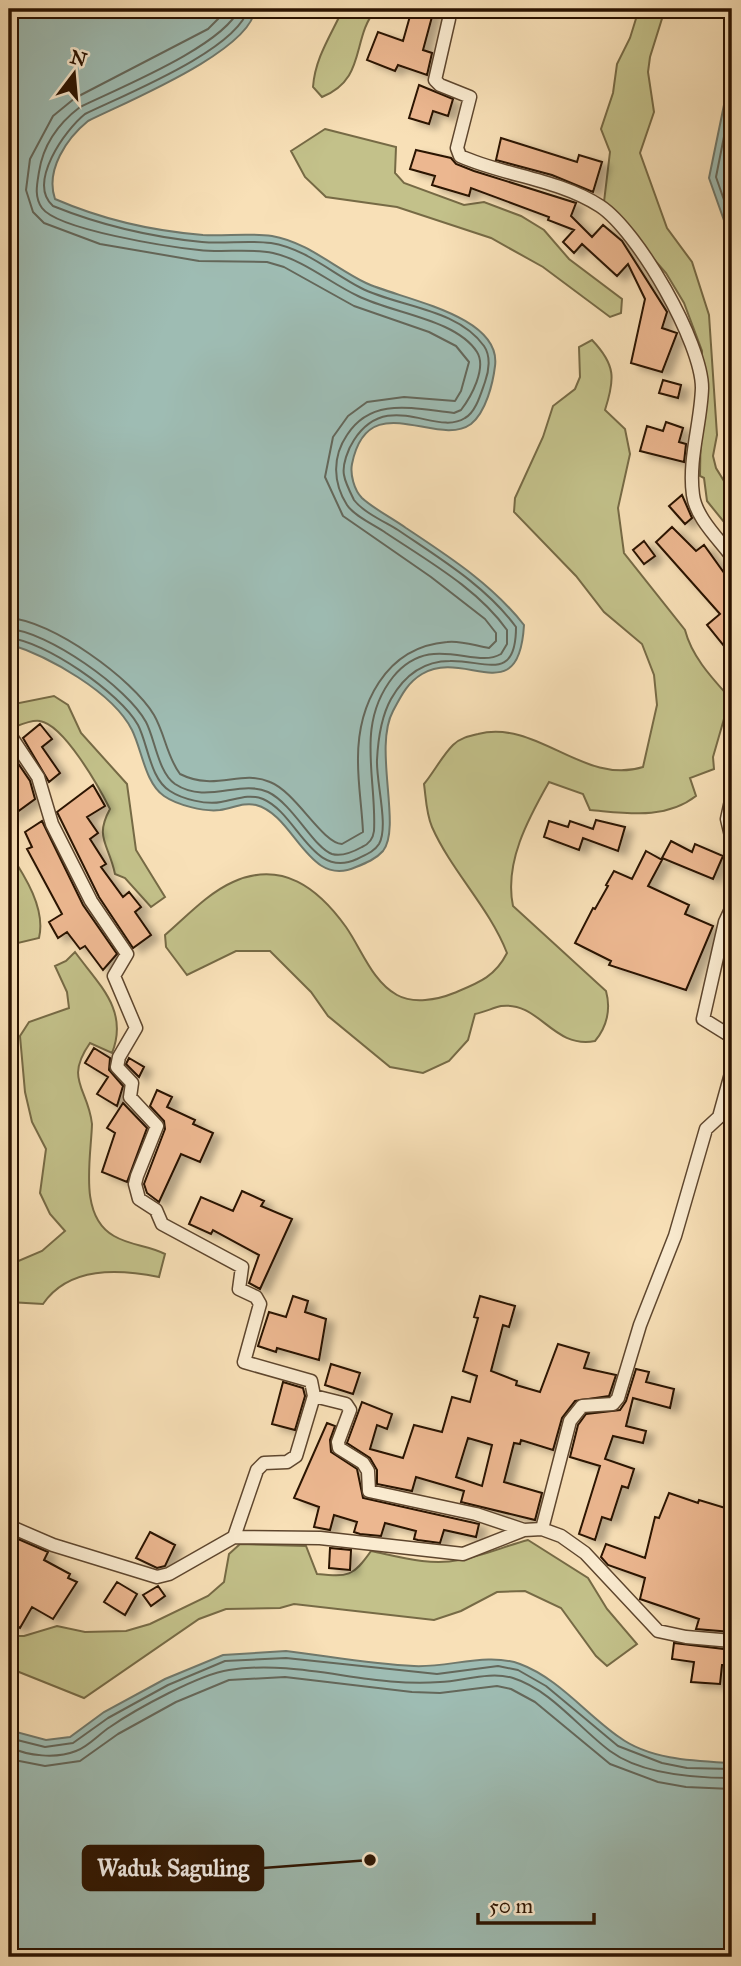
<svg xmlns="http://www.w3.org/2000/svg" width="741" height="1966" font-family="'IM FELL Great Primer',serif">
<defs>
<filter id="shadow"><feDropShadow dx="8" dy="4.5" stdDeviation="3.5" flood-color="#0004"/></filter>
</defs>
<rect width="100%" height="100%" fill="#f8e0b7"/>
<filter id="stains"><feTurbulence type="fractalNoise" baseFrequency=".00286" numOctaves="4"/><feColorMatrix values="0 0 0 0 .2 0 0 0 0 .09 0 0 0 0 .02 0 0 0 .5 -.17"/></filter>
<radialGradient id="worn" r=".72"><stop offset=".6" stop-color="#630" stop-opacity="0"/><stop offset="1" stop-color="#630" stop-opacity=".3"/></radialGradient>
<path fill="#c3c18a" stroke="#766a45" stroke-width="2" d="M343,9H376C351,39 367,79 322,97L313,87C315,58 331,35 343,9Z
M639,9H665L650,57L648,72L654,112L640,153L667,228L692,262L709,315L717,435L713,456L716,468L732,494V532L707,501L704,478L700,476L702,351L684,303L666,273L604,202L610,152L601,129L613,93L617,64L630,38Z
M325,129L396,147L395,173L404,183L464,205L484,202L521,216L544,230L569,259L622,299L621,313L610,317L543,267L491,238L397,207L326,197L305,177L291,151Z
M592,340C616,365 615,379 605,410L625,429L630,454L618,508L624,553L685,630C692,657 712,678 730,698L713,757L714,769L690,778L696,796C665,820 627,813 590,810L583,794L549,782C528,819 504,863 513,906L606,991C611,1009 607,1027 595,1041C552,1049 540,1001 501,1006C493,1008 484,1012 475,1014L468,1040L449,1061L423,1073L390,1067L328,1016L311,992L270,951H236L187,975L166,947L165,935C186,917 208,893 233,882C282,860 318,888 346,927C362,950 372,981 397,995C413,1004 437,1000 454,993C478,983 495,977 507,953C489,907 452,872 432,827C426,813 426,798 424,784C434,772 442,756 453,745C460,738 469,736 478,734C537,719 584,786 643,767L657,705L654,675L642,644L604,612L576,576L514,512L515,498L543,437L553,406L575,389L580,377L579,347Z
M54,696L68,705L81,733L127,784L136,850L165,897L151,907L125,878L115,874C109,844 94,838 110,809C99,787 64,725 40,721C31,719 18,726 9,729V705Z
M9,852C25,876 46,909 39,938L18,943L9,936Z
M75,952C99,985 129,1010 112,1053L90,1043C64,1080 88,1088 92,1124C91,1159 78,1216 114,1236C131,1246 148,1245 165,1254L159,1277C119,1269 69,1266 43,1304L9,1302V1265L42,1251L65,1231L50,1214L40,1193L46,1149L32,1122L25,1092L20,1036L29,1022L69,1008L67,992L55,966L66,961Z
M528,1540L588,1578L607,1609L637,1644L607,1666L596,1656L561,1608L525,1591L497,1592L461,1611L434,1620L294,1604L280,1608L226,1609L199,1619L84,1698L9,1668V1636H24L57,1626L85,1632L126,1631L150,1624L208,1596L224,1582L229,1554L240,1544L306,1546L317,1574C348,1577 353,1577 371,1551C400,1557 430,1566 459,1560C483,1556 505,1546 528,1540Z"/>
<path fill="#9ebcb3" stroke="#70786b" stroke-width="2" d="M9,9H255C251,51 126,102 88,121C67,138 45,170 55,199C101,219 153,231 203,235C226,236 250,233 272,236C307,242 335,268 366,283C400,299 502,315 495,366C493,383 486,412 471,424C437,449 368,385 352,464C350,474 354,490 362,498C374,509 392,518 406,528C448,556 492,584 524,625C519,712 465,648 422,674C407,683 401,696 393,711C373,748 402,827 383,851C376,859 366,863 356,867C308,889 295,815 256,805C244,802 233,808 220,810C204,812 177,805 164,796C145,783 142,750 132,730C113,692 48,656 9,644Z
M732,66V243L709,178Z
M286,1651C328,1656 371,1664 414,1666C448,1668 487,1652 520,1664C558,1678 586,1714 619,1737C650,1760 695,1761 732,1763V1957H9V1730L46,1740L70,1737L104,1712L165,1679L223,1655Z"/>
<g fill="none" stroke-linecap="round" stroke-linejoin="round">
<path stroke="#64675a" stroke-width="2" d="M732,96L716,177L732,223
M9,618C51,620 133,679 154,715C165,734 167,757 180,774C216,792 240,769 270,782C296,792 322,843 342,844L363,832C362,809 358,785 358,762C357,705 385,647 447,642C460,640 476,646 489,648L496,641V633L485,619L431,577L343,516L325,477L333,437L348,416L367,402L404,397L455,401L461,391L469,362L456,346L429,332L354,306L284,267L267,262L199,261L100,244L44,223L33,212L26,190L30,159L53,116L75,98L208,29L228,9
M9,629C47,631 128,688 146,722C155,739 158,772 175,784C207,805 240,779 268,792C293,804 314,848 332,854C342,857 353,852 362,847C369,844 373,839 374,831C377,778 355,725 393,677C431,631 474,670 501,654L507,644V630C478,589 428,561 386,533C375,525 355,517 347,505C333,483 332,457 347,435C372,396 415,409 454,413L461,410C471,397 487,368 477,352C456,319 391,313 358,296C330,283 304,260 273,253C250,248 223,253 199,250C170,247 58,230 42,208C34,197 37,184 39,172C43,145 59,123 80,107C119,88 223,46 239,9
M9,638C45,641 120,693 138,725C148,744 150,779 170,791C182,799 206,805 221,802C235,800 248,793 263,799C298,814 312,880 357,859C365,855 374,852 379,844C389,827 376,782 377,760C378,740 381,717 391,699C404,676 422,661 450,661C485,660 516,683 516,627C486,586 439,558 398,530C385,522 363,512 354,500C351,494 345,482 344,475C342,465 348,449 354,440C388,388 436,437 465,418C476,412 481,393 485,382C489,371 491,356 484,346C457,308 398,307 361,288C332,273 304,248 271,243C248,240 225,244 202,242C151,237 100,225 53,206C27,183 65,130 85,114C124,95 237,50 248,9
M9,1738L45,1747L73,1743L108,1718L168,1685L225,1661L286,1658L437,1674L498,1666L518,1670L546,1686L618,1746L662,1763L687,1768L732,1769
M9,1747C28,1756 56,1759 76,1751C88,1747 99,1734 110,1727C136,1709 200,1674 229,1670C301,1659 369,1688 440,1682C463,1681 490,1671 513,1678C551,1690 579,1728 610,1751C641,1774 695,1778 732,1778
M9,1759L45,1766L80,1761L118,1734L176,1702L229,1680L285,1677L412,1692L440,1693L497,1686L511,1689L535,1702L610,1764L658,1782L686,1787L732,1789"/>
</g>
<path fill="#ecb790" stroke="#2a1200" stroke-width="2" fill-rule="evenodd" filter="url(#shadow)" d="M412,9H432L433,13L423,50L432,53L427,75L398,65L395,71L367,60L378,32L403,41Z
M419,85L453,99L448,116L433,111L429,124L409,118Z
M501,138L577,162L579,155L602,162L593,192L552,175L496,160Z
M416,150L451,158L456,164L474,171L576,203L571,216L592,237L603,225L622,241L667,312L662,328L677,333L662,372L631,363L645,299L628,264L617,276L582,244L574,253L563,242L574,230L548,220L549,217L471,188L469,196L432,185L435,176L410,169Z
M663,380L681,385L678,398L659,393Z
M666,422L683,428L679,442L686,444L684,462L640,451L647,426L663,431Z
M682,495L692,518L685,524L669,506Z
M672,527L696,551L704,545L732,584V656L707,625L720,614L656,542Z
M644,541L655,556L644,564L633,550Z
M40,724L52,739L42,747L60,773L49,782L23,738Z
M11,753L30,781L35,799L9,818Z
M93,785L105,806L87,817L98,833L90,839L106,864L101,867L123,897L129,892L141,907L135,912L151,935L133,948L99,897L57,812Z
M596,820L625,827L618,851L583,838L579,850L544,837L549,821L568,827L570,821L593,829Z
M42,821L83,905L117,954L103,970L85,946L80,949L67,932L58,938L49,922L62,914L27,849L32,847L25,832Z
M671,841L692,852L695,844L723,856L713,879L662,858Z
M646,851L662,860L648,886L689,905L685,914L713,926L686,990L609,965L611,961L575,943L593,908L595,909L608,886L606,885L614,871L632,879Z
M94,1048L110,1058L109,1070L123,1086L117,1106L97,1094L108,1077L85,1063Z
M129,1058L144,1067L139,1077L126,1064Z
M157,1090L172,1097L167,1107L195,1120L193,1124L213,1133L200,1162L181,1154L159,1202L147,1193L144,1184L165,1129L164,1121L150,1106Z
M123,1103L147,1128L127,1182L102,1172L115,1133L107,1128Z
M242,1191L264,1201L261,1206L292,1219L260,1289L249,1283L259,1255L213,1230L211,1234L189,1224L201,1197L233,1211Z
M293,1296L308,1301L305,1312L326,1319L319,1360L277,1348L276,1352L258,1346L269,1312L286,1317Z
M480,1296L515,1306L509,1327L503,1325L491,1371L517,1381L516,1385L540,1392L558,1344L589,1353L584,1368L616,1375L609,1396L575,1401L562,1418L553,1450L521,1440L520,1444L514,1443L504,1482L542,1493L535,1520L461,1502L464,1491L416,1477L412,1491L377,1484V1470L370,1458L347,1443L362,1402L392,1414L387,1429L377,1425L370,1449L403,1458L414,1425L442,1432L452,1397L470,1402L477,1376L463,1371L478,1318L474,1317ZM468,1438L492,1445L482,1486L456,1477Z
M331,1364L360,1373L353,1394L325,1385Z
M636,1369L649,1372L646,1382L674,1389L670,1408L633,1398L626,1426L646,1431L643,1443L613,1436L605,1459L634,1469L628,1488L622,1486L611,1520L602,1517L595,1540L579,1534L600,1466L570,1457L578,1425L586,1414L620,1410L626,1401Z
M283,1382L303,1388L305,1396L295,1430L272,1424Z
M327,1423L335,1426L330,1440L331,1452L357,1469L363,1498L479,1524L476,1537L444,1530L440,1543L418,1540L414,1539L416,1531L385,1523L381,1536L360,1534L354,1532L357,1522L334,1515L330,1530L314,1527L319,1507L294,1498Z
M669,1493L698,1503L699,1500L732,1510V1632L696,1629L699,1619L640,1599L645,1578L608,1565L601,1557L606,1544L645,1558L655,1517L659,1518Z
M150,1532L175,1545L165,1566L157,1568L136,1558Z
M9,1535L48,1552L44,1560L70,1574L68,1578L77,1582L53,1619L32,1607L20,1628L9,1622Z
M330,1548L351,1550L350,1570L329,1568Z
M117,1582L137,1594L125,1615L104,1602Z
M158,1586L165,1596L151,1606L143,1595Z
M674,1643L732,1650V1665H722L720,1684L691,1682L694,1662L672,1659Z"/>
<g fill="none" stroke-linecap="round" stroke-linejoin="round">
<g stroke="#5e462e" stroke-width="15">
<path id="street" d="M441,9L449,14V19L435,80L440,85L470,97L457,148L460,156C505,176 558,179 600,206C638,231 702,343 702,388C701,423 688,460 693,495C696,518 719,539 732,557
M10,735L38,777L52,824L91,901L127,954L114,976L136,1028L119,1057L117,1067L132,1083L130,1097L157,1126L137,1176L135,1184L139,1199L156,1210L162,1224L242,1267L239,1289L256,1297L260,1304L244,1362L311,1381L314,1396
M732,796L727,819L732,840
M732,907L725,922L703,1019L732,1037
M9,1526L53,1545L157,1577L169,1574L234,1537L320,1538L463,1554L524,1530L542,1529L561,1536L585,1553L658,1631L686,1637L732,1641
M542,1529L570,1421L582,1406L613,1404L618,1398L640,1325L675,1236L706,1129L719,1117L732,1070
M234,1537L257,1470L264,1463L287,1462L296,1456L314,1396L346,1404L350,1410L338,1442L339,1448L363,1463L368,1471L369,1491L476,1514L524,1530"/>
</g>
<use href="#street" stroke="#faebd0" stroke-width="12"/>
</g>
<path fill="none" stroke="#2a1200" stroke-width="2.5" d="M370 1860L263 1868"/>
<circle fill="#2a1200" stroke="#faebd0" stroke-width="2.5" cx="370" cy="1860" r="7"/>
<rect fill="#2a1200" stroke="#2a1200" stroke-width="2.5" x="83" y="1846" width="180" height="44" rx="7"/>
<g font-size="23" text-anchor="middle" font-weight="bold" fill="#fff">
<text x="173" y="1876">Waduk Saguling</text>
</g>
<rect width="741" height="1966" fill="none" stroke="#f8e0b7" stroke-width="35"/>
<rect x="10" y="10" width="720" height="1945" fill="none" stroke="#2a1200" stroke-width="3.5"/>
<rect x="18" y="18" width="706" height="1931" fill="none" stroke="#2a1200" stroke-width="2"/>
<g transform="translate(74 74) rotate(16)" stroke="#faebd0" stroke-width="5" paint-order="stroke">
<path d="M0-5L12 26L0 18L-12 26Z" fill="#2a1200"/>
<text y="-10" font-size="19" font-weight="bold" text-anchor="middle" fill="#2a1200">N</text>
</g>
<path d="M478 1913v10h116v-10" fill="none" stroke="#2a1200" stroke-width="3.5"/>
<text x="489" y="1913" font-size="21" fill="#2a1200" stroke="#faebd0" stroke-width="5" paint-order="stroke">50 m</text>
<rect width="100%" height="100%" filter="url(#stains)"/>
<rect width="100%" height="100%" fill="url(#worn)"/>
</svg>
